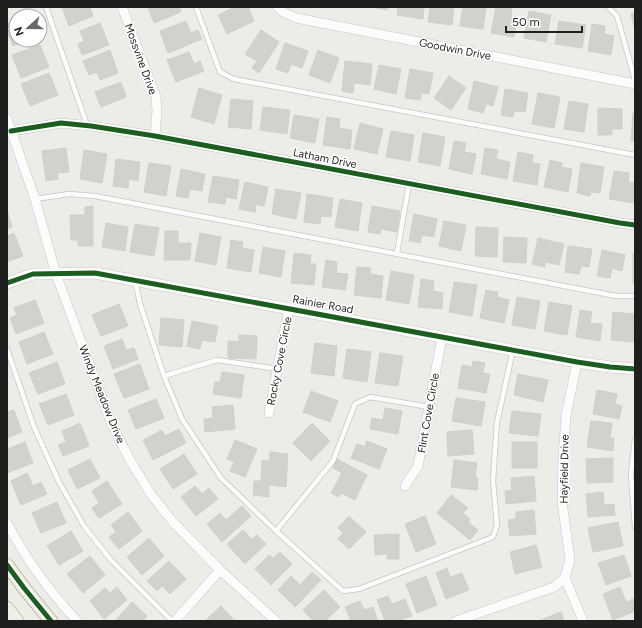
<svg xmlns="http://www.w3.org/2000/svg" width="642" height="628" font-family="Figtree,sans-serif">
<rect width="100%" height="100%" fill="#edede8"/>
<path fill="#d2d1cc" stroke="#d1cfc9" d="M62,7H90L93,16L69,26Z
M148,7H179L181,12L154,23Z
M235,7H248L254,21L227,34L218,15Z
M371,7H387V10Z
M398,7H424L423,19L397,15Z
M430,7H454L452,25L428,22Z
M463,7H486L483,29L460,26Z
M496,7H512L511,16L518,17L514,37L491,33Z
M529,11L551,15L546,42L524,38Z
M635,13V30L631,14Z
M16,21V40H27L13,46L7,31V24Z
M186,21L191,33L198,30L202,39L168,53L160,31Z
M559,21L586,25L582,48L555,44Z
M100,23L109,45L82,55L78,44L84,41L80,31Z
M592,24L605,26L604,34L614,36L611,55L588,51Z
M261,30L279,42L259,73L252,68L257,61L245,54Z
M285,43L308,51L302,68L291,64L288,73L276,69Z
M40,45L49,67L21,78L12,55Z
M110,50L118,73L100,80L97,72L89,75L83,61Z
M318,50L339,58L330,83L309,75Z
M189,52L194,64L200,61L204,71L176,82L167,60Z
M345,61L372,64L370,85L354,83L353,93L342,91Z
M379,65L401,69L396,94L374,89Z
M410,69L433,73L429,94L422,93L420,100L405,98Z
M49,73L58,95L30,106L21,84Z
M449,76L466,88L451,110L434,98Z
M474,81L498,87L493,106L486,104L483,113L468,109Z
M121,82L126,97L101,107L95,92Z
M199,88L222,95L214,124L191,117Z
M505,89L528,93L525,112L514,111L513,117L501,115Z
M538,93L560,97L554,128L532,124Z
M231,99L253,101L251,129L228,127Z
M569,101L588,104L584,132L564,129Z
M263,107L290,110L287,134L260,130Z
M598,108L622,109V129H612V135H598Z
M633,113H635V141H631Z
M294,115L319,119L315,143L290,138Z
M327,117L340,119L339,128L352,130L350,149L323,145Z
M360,123L383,129L377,154L354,149Z
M391,131L414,135L410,161L386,157Z
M423,133L445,137L440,166L418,162Z
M454,141L466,143L464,152L476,154L472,174L449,169Z
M66,148L69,172L57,173L58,179L46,181L42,151Z
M485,148L498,150L496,159L510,162L507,179L481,174Z
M84,150L107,154L102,183L80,179Z
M518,152L533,155L532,163L540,164L537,185L513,181Z
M116,159L140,162L138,181L129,179L128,188L113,186Z
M550,160L562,163L561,167L572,169L568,192L544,187Z
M149,163L171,166L166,196L144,192Z
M581,163L604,167L600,193L591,192L590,196L577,193Z
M181,169L205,174L202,191L190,189L188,198L176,196Z
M614,171L629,173L628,182L635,183L633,203L609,199Z
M213,176L239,180L236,199L226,197L225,204L208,202Z
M245,182L268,187L264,206L256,204L255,212L239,209Z
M276,189L301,193L296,219L272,214Z
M307,194L333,198L331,217L321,216L320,224L304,222Z
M340,199L362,203L358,231L335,227Z
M93,206V246H78V240H71L70,215H85V207Z
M372,206L400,211L397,232L381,229L380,234L368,232Z
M7,210L12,227L7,229Z
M414,214L437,219L434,237L422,235L420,243L409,241Z
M444,221L466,225L461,251L439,246Z
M106,223L128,227L125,251L102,247Z
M135,224L159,228L154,256L130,252Z
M476,227L498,228L497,257L475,256Z
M165,231H178V243H191L190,260H164Z
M14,233L23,256L7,262V236Z
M200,233L221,237L216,265L195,261Z
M504,237L527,238L526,263L503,262Z
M538,238L564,244L559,265L545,262V267L532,264Z
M231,240L243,242L242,248L254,250L251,272L227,268Z
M568,246L592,249L589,267L581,266L579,274L565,272Z
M263,247L285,251L281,277L259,273Z
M602,250L625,255L622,271L612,268L610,278L597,276Z
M294,253L311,255L310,264H316L314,285L291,283Z
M633,254H635V283H633Z
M326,260L337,262L336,273L348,274L345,290L322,287Z
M357,267L371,268L370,274L383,276L381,298L354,295Z
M391,271L414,275L409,304L386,300Z
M421,279L434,281L433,291L443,293L442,309L418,307Z
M454,282L477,285L472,316L449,312Z
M486,290L498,292L497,297L509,300L504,323L480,318Z
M517,297L540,301L535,329L512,325Z
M35,300L44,323L16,334L10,318L17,315L14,308Z
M549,302L572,306L567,335L544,331Z
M119,304L128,326L101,336L92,315Z
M580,310L592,312L590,323L602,324L600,341L576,337Z
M613,312L635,314L634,342L611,340Z
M161,318L184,320L182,347L159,345Z
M192,321L218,326L215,342L202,340L200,349L187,346Z
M44,332L53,354L27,364L19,342Z
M239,335L257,336L256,359L228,358V341L239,342Z
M122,339L126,350L134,348L138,359L113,369L104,346Z
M315,343L337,346L334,376L311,373Z
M347,349L371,352L367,382L343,378Z
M380,353L403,356L398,386L375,383Z
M473,361L485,363L483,373L490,374L486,393L458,388L462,365L472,367Z
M57,362L65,384L38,394L29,373Z
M140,364L149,389L124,398L114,374Z
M222,372L244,375L241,398L213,394L215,382H220Z
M518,374L548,380L543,402L514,395Z
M597,390L617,394L615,404L622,406L619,419L593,414Z
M311,391L338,401L330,422L303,412Z
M66,394L74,415L48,425L39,404Z
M456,398L485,402L481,426L452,421Z
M156,399L164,418L136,429L128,410Z
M233,405L235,429L205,432L204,419L213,418L212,407Z
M385,408L402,411L398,434L370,429L372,418L383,420Z
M14,410L22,432L7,438V412Z
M512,411L541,414L538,436L509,433Z
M591,421L612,423L610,438H614L613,451L587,447Z
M80,423L89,446L63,456L58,445L66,442L62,431Z
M312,423L330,441L311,461L293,443Z
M179,429L186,443L153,460L143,440L162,430L165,436Z
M472,430L474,454L448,456L447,432Z
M235,440L257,449L245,477L230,471L234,462L227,459Z
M367,441L387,449L379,469L351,458L357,444L365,447Z
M25,442L33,463L7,473V449Z
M512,442H537V468H512Z
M270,452L288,454L286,487L269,485V497L253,495L254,481H261L262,460L269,461Z
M184,454L197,474L173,489L160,469Z
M613,458V482L587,483L586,459Z
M90,459L100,478L77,489L68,470Z
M337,459L367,475L355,500L341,493L339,497L331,493L342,473L333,468Z
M454,460L477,463L475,477L478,478L477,490L451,487Z
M27,473L33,486L41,482L47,494L21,505L11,481Z
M534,476L536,501L506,504L505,491L512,490L511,478Z
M107,481L122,504L99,518L92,508L99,503L92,491Z
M195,486L202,494L209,488L218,499L196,516L181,497Z
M603,492L604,505L614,504L615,515L588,517L586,494Z
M451,495L468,508L463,513L470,519L468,522L478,530L470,540L437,513Z
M57,502L66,523L41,533L32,513Z
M242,506L251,516L222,542L207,524L220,513L226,520Z
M534,510L536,534L510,536L508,520L516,519V512Z
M128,512L142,531L119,549L109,537L116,532L111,525Z
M349,516L366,532L349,549L338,539L343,533L338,528Z
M425,516L436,544L416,552L405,524Z
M618,522L623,546L593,552L588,528Z
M243,530L252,539L257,535L266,544L245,564L227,544Z
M71,531L83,551L59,565L47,546Z
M399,534V559H387V554L375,555L374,535Z
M149,538L164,556L142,575L127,557Z
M536,545L542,567L515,574L510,552Z
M280,552L292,564L271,585L255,569L269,555L273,558Z
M624,555L631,576L606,585L598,563Z
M90,556L105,575L83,593L67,574Z
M169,561L186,579L170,594L162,586L157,591L147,581Z
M447,568L450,577L462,573L469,590L446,599L436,573Z
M312,572L321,580L295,607L278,590L291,576L300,585Z
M426,576L437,605L417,613L406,584Z
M117,587L127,600L104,619L90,601L105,588L110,593Z
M620,587L626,602L634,599L635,611L613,620L603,594Z
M324,590L340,607L325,621H313L303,610Z
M388,596L392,604L405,599L412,616L397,621H385L377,600Z
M360,601L364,610L373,607L378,621H351L345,607Z
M132,602L147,616L143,621H115Z
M221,606L235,621H205Z
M561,612L564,621H538Z"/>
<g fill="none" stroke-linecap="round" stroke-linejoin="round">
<g stroke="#c6c6c4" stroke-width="6">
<path id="service" d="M46,7L87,125
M196,7L220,72L234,79L635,155
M608,7L617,16L635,80
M35,199L69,194L95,196L616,296H635
M397,253L409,184
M135,280L140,304L164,376L182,419L221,478L276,531L343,591L359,589L493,537L497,525L493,481L497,422L513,350
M7,349L34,427L59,482L84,526L110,559L172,621
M164,376L217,360L278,369
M635,439L631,474L635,527
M276,531L333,461L355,404L370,397L429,407"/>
</g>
<g stroke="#c6c6c4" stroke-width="10">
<path id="minor" d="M122,7L156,97L157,111L155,136
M278,7L283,12L296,18L635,84
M7,119L35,199L56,274L112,425L130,460L150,493L173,522L220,570L276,621
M11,131L61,123L91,126L155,136L620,223L635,225
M577,362L566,416L563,460L562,502L570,559L565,578L583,621
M269,413L289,308
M405,486L418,466L442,337
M7,523C26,559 50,592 77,621
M175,621L220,570
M456,621L554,587L565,578"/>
</g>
<g stroke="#c6c6c4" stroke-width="12">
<path id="tertiary" d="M7,283L33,274L95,273L577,362L610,367L635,369"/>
</g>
<g stroke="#a49e84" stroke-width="14">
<path id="primary" d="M7,565L24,588L51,621
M7,608L17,621"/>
</g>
<use href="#service" stroke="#fcfcfc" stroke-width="4.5"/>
<use href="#minor" stroke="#fcfcfc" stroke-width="9"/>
<use href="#tertiary" stroke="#fcfcfc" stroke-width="11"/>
<use href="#primary" stroke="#f1eee5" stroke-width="13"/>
<g stroke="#fff" stroke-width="8">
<path id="cycleway" d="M11,131L61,123L91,126L155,136L620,223L635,225
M7,283L33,274L95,273L577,362L610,367L635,369
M7,565L24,588L51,621"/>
</g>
<use href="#cycleway" stroke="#1b5e20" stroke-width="5"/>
</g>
<g text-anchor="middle" stroke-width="3" stroke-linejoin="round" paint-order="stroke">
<g font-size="11" fill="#1f1f1f" stroke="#fff">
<text transform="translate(455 49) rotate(11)" y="4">Goodwin Drive</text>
<text transform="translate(141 59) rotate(70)" y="4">Mossvine Drive</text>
<text transform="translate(325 158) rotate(11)" y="4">Latham Drive</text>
<text transform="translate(323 304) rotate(10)" y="4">Rainier Road</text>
<text transform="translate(279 361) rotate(-79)" y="4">Rocky Cove Circle</text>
<text transform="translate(102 394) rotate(68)" y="4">Windy Meadow Drive</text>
<text transform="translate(428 413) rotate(-80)" y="4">Flint Cove Circle</text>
<text transform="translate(564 469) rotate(-89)" y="4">Hayfield Drive</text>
</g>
</g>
<rect width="642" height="628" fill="none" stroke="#1f1f1f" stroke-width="16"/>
<g transform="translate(28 28) rotate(249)"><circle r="19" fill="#ffffff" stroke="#a5a5a5"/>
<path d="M0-3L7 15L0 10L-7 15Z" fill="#676765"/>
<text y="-6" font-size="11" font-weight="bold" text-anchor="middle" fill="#1f1f1f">N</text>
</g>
<path d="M506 26v6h76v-6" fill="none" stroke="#1f1f1f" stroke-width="2"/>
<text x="512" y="26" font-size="12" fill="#1f1f1f" stroke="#ffffff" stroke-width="3" paint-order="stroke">50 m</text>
</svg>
